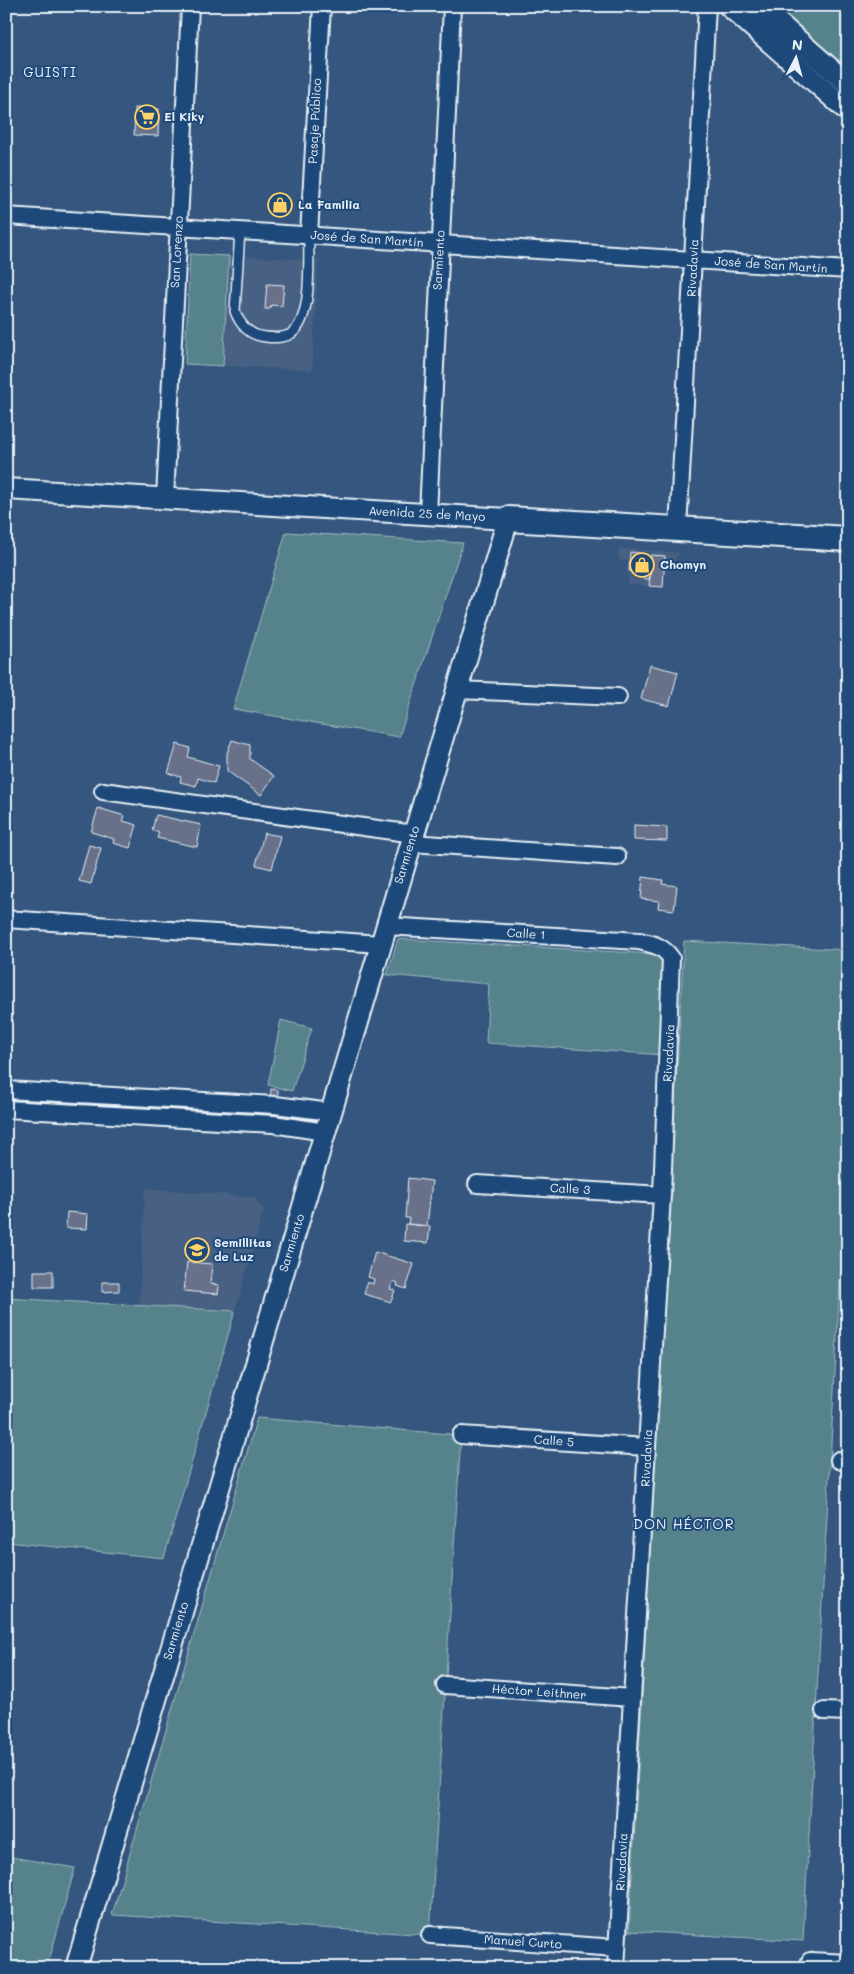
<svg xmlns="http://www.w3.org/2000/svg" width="854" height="1974" font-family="Mali,sans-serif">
<rect width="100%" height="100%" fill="#35567e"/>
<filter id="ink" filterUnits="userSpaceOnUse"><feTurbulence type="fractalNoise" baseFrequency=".02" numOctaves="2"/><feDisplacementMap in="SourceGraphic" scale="10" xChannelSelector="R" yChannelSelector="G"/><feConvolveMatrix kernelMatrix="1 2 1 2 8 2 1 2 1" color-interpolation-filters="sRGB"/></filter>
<g filter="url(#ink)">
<path fill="#476183" d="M229,256L318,260L312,370L223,366Z
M619,548L680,553L673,562H665L663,587L628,584L629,561L619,560Z
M145,1188L254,1197L264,1210L235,1311L139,1306Z"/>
<path fill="#56838b" stroke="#9fbac2" d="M759,6H848V84Z
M190,254L229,256L223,366L185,364Z
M286,532L463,543L399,737L233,709Z
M398,939L654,954L664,960V1055L486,1043L489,984L387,975Z
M684,941L848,950V1142L803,1941L629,1931Z
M281,1020L312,1028L292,1091L268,1085Z
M6,1097L245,1111V1115L6,1101Z
M6,1298L235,1311L164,1558L6,1542Z
M257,1418L461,1435L430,1935L112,1915Z
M6,1856L75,1868L47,1968H6Z"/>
<path fill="#687189" stroke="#e8f1f8" d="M135,108L159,109L158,136L134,135Z
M267,284L284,285L282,306L271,305L270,309H265Z
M630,552L639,553V557L651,558L650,579H643L644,572L629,571Z
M651,555L665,556L663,587L649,586Z
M650,665L678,672L669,706L641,699Z
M232,740L250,745V759L274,776L261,795L227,771V753Z
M177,744L190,748L188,757L219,766L214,783L198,778L196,786L180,782L181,777L168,773Z
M98,808L125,816L123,821L137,825L130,848L113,843L114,839L91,832Z
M156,815L201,825L197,847L157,838L159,832L152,830Z
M634,825L667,827V841L634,840Z
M264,833L280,836L272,869L256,865Z
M89,845L101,848L91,884L79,881Z
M643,877L663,880L662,884L677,886L674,910L658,908L659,901L641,899Z
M271,1089L278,1090L277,1108H270Z
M408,1178L432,1181L427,1226L408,1224L409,1218H405Z
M67,1212L88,1214L87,1229L66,1228Z
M405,1224L430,1226L428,1243L404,1241Z
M375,1252L414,1264L406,1289L397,1286L398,1283L393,1281L390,1289L395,1290L391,1302L364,1294L367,1282L373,1284L374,1279L368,1277Z
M187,1262L212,1264L210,1284L219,1285L218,1294L184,1291Z
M34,1271H53V1287H34Z
M102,1282H119V1291L102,1292Z"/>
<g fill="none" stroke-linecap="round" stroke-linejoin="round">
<g stroke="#e8f1f8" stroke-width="12">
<path id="service" d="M240,231L235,311C240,325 250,336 266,337C273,338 286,338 292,333C313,318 308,260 309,235"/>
</g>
<g stroke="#e8f1f8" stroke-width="20">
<path id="minor" d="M6,216L848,270
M309,235L322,6
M165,498L190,6
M428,514L452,6
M678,529L707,6
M457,690L618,697
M103,791L414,834
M411,843L617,857
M6,919L381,944
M386,926L639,941C653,944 663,946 671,958L662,1195L616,1968
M6,1090L275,1105L331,1112
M6,1109L273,1124L325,1132
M477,1184L662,1195
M461,1435L647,1447
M839,1460L848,1463
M445,1685L632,1698
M824,1711L848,1712
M430,1935L617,1948
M810,1961L848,1963"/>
</g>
<g stroke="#e8f1f8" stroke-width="24">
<path id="tertiary" d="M729,6L848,111
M759,6L848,84
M6,489L508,519L76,1968"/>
</g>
<g stroke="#e8f1f8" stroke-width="28">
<path id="secondary" d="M508,519L848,539"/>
</g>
<use href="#service" stroke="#1f4a7a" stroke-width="9"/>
<use href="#minor" stroke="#1f4a7a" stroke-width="16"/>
<use href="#tertiary" stroke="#1f4a7a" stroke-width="20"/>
<use href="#secondary" stroke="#1f4a7a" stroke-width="24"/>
</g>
</g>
<defs>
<g id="supermarket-ring" transform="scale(1.25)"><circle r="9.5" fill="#1f4a7a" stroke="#ffd166" stroke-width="1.5"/><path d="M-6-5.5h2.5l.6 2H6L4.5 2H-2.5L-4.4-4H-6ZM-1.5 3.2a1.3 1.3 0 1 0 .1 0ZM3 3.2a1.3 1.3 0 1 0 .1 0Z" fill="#ffd166"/></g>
<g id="shop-ring" transform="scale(1.25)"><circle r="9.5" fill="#1f4a7a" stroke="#ffd166" stroke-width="1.5"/><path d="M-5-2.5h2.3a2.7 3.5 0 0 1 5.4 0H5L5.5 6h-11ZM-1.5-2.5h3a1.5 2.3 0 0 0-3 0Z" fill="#ffd166"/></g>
<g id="school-ring" transform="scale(1.25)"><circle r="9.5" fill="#1f4a7a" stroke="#ffd166" stroke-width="1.5"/><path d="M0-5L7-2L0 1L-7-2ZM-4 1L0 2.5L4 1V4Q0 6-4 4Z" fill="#ffd166"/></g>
</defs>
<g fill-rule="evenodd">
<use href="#supermarket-ring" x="147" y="117"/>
<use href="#shop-ring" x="280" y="205"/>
<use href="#shop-ring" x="642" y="565"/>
<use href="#school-ring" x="197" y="1250"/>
</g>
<g text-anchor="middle" stroke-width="4" stroke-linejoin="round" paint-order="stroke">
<g font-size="12" font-weight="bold" fill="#e8f1f8" stroke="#1f4a7a" text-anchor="start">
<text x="164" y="121">El Kiky</text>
<text x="298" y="209">La Familia</text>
<text x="660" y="569">Chomyn</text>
<text x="214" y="1247">Semillitas<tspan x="214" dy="14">de Luz</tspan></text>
</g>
<g font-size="12" fill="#e8f1f8" stroke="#1f4a7a">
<text transform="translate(315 121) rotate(-87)" y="4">Pasaje Público</text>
<text transform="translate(367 239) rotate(4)" y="4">José de San Martín</text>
<text transform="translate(177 252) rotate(-87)" y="4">San Lorenzo</text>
<text transform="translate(439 260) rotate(-87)" y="4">Sarmiento</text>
<text transform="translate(771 265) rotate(4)" y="4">José de San Martín</text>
<text transform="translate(693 268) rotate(-87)" y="4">Rivadavia</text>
<text transform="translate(427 514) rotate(3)" y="4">Avenida 25 de Mayo</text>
<text transform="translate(407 855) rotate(-73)" y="4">Sarmiento</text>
<text transform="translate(526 934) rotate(4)" y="4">Calle 1</text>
<text transform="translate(669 1053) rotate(-87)" y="4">Rivadavia</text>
<text transform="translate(570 1189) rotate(3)" y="4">Calle 3</text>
<text transform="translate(292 1243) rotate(-73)" y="4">Sarmiento</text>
<text transform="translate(554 1441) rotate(4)" y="4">Calle 5</text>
<text transform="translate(647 1458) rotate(-87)" y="4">Rivadavia</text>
<text transform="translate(176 1631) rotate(-73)" y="4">Sarmiento</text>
<text transform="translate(539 1692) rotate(4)" y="4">Héctor Leithner</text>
<text transform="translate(622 1862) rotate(-87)" y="4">Rivadavia</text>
<text transform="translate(523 1942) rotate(4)" y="4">Manuel Curto</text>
</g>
<g font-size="14" letter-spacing="1" fill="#e8f1f8" stroke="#1f4a7a">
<text x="50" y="77">GUISTI</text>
<text x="684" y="1529">DON HÉCTOR</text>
</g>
</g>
<rect width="854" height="1974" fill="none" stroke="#1f4a7a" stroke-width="25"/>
<rect x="12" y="12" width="829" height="1949" fill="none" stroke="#e8f1f8" stroke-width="2" filter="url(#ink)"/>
<g transform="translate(796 58) rotate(6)" stroke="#1f4a7a" stroke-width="4" paint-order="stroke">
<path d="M0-4L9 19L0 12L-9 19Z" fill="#e8f1f8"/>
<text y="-8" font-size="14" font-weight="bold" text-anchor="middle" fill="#e8f1f8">N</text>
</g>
</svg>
